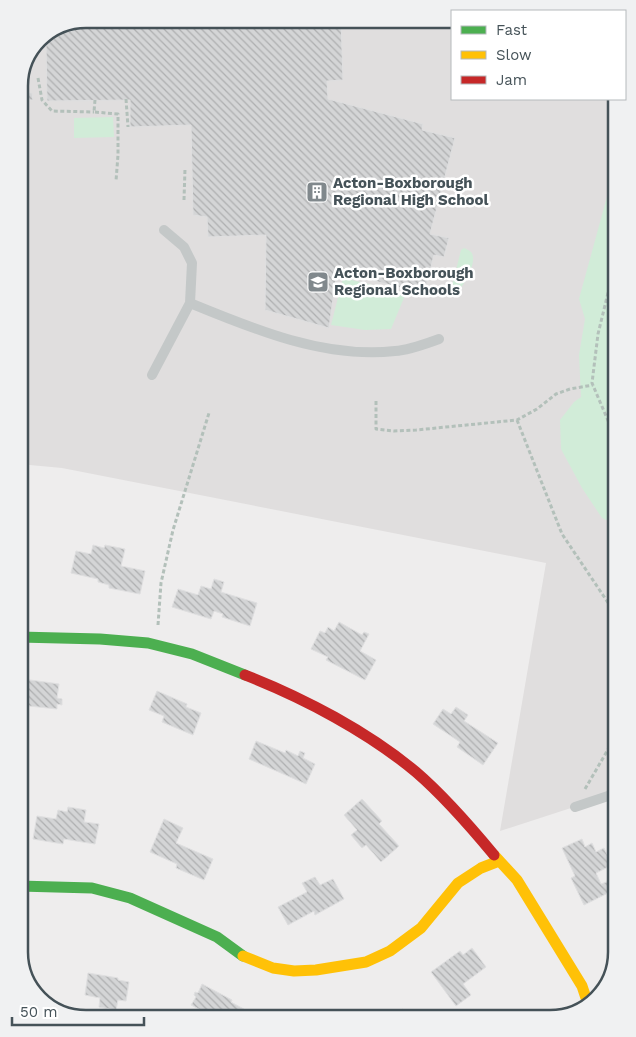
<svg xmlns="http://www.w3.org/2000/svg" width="636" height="1037" font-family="'Work Sans',sans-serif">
<defs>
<pattern id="building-back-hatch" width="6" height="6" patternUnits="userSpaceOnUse" patternTransform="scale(1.25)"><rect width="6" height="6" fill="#d4d5d6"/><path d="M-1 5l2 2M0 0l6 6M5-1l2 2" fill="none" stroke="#aeafb0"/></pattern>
</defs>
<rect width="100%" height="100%" fill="#eeeded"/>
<path fill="#e0dede" d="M86,19H452V99H617V793L500,831L546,563L62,468L19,464V82L39,38Z"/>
<path fill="#d1ecd8" d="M113,117L114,137L74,138V118Z
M617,160V525L602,518L582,488L561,449L560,420L574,402L581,397L579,355L585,319L579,299Z
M464,248C465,248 470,251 471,252C479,261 462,291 453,295L450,294L461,250Z
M343,278L406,293L391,329L365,330L331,325Z"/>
<path fill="url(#building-back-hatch)" stroke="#dfdfe0" d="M86,19H341L343,80L327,81L328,99L423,124L422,130L455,138L430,234L449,238L444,257L434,255L424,294L337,271L329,328L265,310L266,235L208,237L207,217L193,215L191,125L130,127V100L47,101L46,44H36L39,38Z
M21,92L32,93L33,100H21Z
M93,545L104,548L105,545L125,549L121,566L145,571L140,594L109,588V585L98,582V579L71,573L76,551L91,554Z
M214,579L224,582L221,592L257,603L250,626L222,617L223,614L214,611L211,619L172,607L178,589L198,595L201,586L211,589Z
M339,622L362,635L364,632L369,634L360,651L376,660L365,680L326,660L328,657L311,649L320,631L325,633L328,627L334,631Z
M23,679L59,684L57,698L62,699V705L57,704V709L20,705L19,711V683H22Z
M157,691L187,704L186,707L201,713L193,735L162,722L164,716L149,710Z
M456,707L468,715L464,721L498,743L483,765L457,747L460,742L433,724L443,709L451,714Z
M256,741L285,753L286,750L298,756L300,751L305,753L303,758L315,764L306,784L249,759Z
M362,799L382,821L379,824L399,846L381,862L366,845L362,848L351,835L357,830L344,815Z
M68,807L86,810L84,822L99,824L95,844L64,839L63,844L33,839L37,816L56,819L58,810L67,812Z
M164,819L183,828L176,843L213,859L204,880L176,868L177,864L150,852Z
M582,839L585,847L592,843L596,852L604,848L612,865L596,873L601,884L609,881L614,890L584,905L571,878L575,876L562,848Z
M315,877L320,885L333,879L344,899L315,915L314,911L288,925L278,907L307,892L302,883Z
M472,948L486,967L463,984L471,995L456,1006L431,972L460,951L463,955Z
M88,973L118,978V980L129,982L126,1001L118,1000L116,1010L99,1007L100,998L85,995Z
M202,984L232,1000L231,1002L260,1018H216L191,1005L196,997L194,995L195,992L198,993Z
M403,1009L407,1018H382Z"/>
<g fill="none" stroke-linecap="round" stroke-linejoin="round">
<path stroke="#b3c0ba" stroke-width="3" stroke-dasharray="4 2.5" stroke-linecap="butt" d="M38,78L42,100L52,111L94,112
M126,99L128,127
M95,100L94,112L118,114V155L116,181
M184,200L185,169
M376,401V429L394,431L416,430L517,420L537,409L556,394L570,389L593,385
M517,420L562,534L617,616
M617,439L615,437L592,383L598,334L617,256
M158,625L161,583L173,530L209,413
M585,789L617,734"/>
<path stroke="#c4c8c8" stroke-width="10" d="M164,230L184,247L192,263L190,303C253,329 325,359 395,351C410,350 425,344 439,339
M152,375L190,303
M575,807L617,793"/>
<path stroke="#4caf50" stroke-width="11" d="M19,637L100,639L148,643L192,654L245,675
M19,886L92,888L130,898L217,937L243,956"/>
<path stroke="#ffc107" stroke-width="11" d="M494,855L517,880L582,986L588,1004
M243,956L273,968L294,971L316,970L366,962L390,951L421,928L458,883L481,868L499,861"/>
<path stroke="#c62828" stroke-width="11" d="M245,675C304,698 368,732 416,772C445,797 470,826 494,855"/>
</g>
<defs>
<g id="building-square" transform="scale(1.125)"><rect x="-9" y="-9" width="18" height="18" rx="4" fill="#80888c" stroke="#fff"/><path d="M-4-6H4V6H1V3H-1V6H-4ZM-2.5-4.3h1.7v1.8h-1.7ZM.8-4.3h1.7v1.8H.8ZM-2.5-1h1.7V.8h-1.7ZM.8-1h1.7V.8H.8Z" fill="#fff"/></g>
<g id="school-square" transform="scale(1.125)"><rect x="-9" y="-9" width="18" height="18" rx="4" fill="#80888c" stroke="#fff"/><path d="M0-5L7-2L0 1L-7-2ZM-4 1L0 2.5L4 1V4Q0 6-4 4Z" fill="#fff"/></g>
</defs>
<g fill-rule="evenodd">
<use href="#building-square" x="317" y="192"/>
<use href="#school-square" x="318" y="282"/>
</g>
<g text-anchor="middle" stroke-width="5" stroke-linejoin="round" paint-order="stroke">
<g font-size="15" font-weight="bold" fill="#455258" stroke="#fff" text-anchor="start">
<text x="333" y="188">Acton-Boxborough<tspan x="333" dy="17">Regional High School</tspan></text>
<text x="334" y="278">Acton-Boxborough<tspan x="334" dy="17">Regional Schools</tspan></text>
</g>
</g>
<path d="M0 0H636V1037H0ZM86 28H550A58 58 0 0 1 608 86V952A58 58 0 0 1 550 1010H86A58 58 0 0 1 28 952V86A58 58 0 0 1 86 28Z" fill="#f0f1f2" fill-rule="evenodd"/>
<path fill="none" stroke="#455258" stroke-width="2.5" d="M86 28H550A58 58 0 0 1 608 86V952A58 58 0 0 1 550 1010H86A58 58 0 0 1 28 952V86A58 58 0 0 1 86 28Z"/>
<rect x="451" y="10" width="175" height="90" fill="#ffffff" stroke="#b5babc"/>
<rect x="461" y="26" width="25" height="8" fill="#4caf50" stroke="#b5babc"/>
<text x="496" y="35" font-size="15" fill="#455258">Fast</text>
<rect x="461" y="51" width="25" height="8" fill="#ffc107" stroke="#b5babc"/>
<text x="496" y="60" font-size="15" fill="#455258">Slow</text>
<rect x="461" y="76" width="25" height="8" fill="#c62828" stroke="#b5babc"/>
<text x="496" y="85" font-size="15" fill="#455258">Jam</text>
<path d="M12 1017v8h132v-8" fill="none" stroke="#455258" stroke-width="2.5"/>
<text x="20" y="1017" font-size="15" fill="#455258" stroke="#ffffff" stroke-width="4" paint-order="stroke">50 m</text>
</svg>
